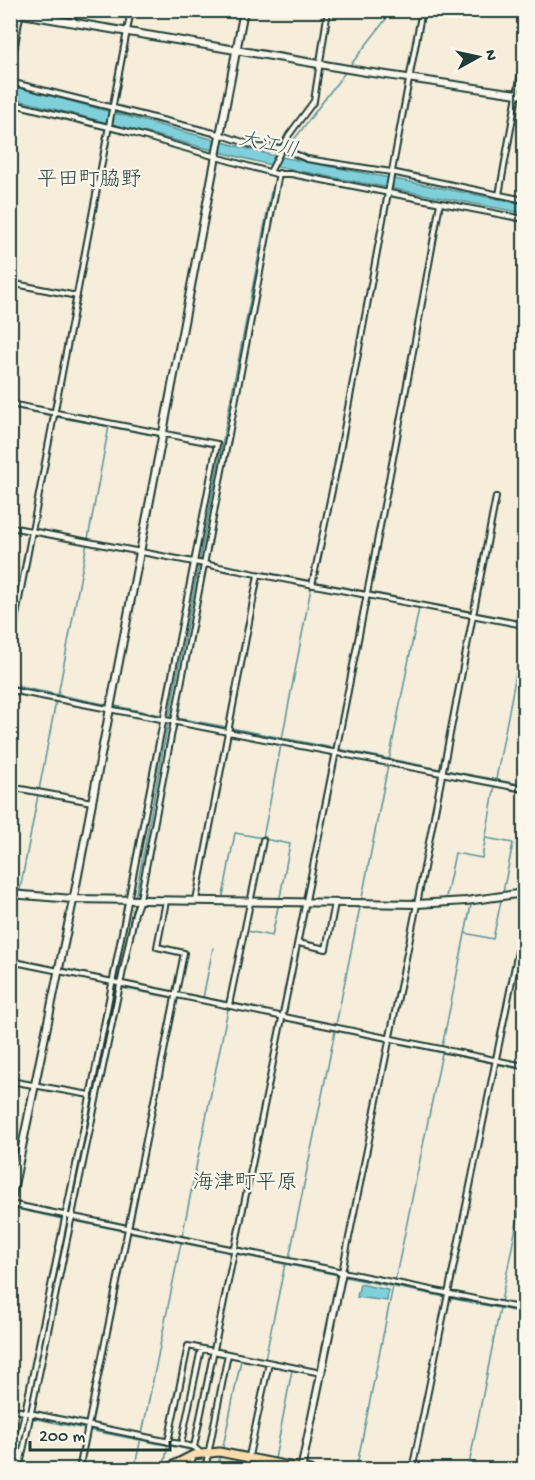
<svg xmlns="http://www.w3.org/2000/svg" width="535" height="1480" font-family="'Gochi Hand','Klee One',sans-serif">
<rect width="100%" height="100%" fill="#f6eddb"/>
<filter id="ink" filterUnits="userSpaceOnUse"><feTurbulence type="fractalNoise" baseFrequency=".0167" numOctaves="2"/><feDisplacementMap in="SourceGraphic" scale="12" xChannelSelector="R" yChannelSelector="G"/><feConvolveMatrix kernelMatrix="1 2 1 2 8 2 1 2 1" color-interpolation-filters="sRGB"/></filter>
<g filter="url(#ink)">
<path fill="#80d0dc" stroke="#599599" stroke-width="1.5" d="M10,85L271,155L524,204V213L278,167L11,98Z
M360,1284L388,1290L387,1301L357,1297Z"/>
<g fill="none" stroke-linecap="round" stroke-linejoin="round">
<path stroke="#599599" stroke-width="1.5" d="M179,10H189
M349,67L393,10
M290,145L346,71
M10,407L53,416
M57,417L159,436
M166,437L214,446
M88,539L109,426
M517,621L524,585
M10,685L104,704
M58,695L87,543
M115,706L161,715
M169,718L271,192
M177,718L227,727
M231,728L334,748
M282,739L311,588
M338,749L440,769
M389,760L419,608
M445,770L524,785
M496,779L524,632
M39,790L56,701
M15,791L38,795L20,890
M486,838L513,843L503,892
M264,839L290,844L280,897
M223,896L235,833L263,838L281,745
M446,897L455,853L482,858L495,785
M135,898L168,723
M362,898L388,765
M10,899H18L10,937
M465,933L493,939L501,901
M118,980L134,903
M121,988L173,998
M177,998L280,1019
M203,998L213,948
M232,1004L247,931L272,936L278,907
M284,1020L387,1041
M336,1025L360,907
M391,1042L493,1063
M442,1047L471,905
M497,1064L524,1070
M10,1078L34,1083
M39,1084L70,1090
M13,1208L62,1219
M73,1221L125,1231
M129,1232L231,1253
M182,1237L228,1009
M236,1254L338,1275
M289,1259L335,1031
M345,1277L445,1297
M395,1281L442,1053
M449,1298L524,1313
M501,1302L524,1187
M265,1359L285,1264
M270,1365L292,1370L275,1459
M10,1413L21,1415
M32,1418L85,1429
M88,1430L192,1450
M142,1434L181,1243
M223,1447L241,1360L264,1364
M251,1463L272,1467
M164,1465L168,1446
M16,1470L117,985
M134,1470L141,1438
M217,1470L220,1456
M274,1470L275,1467L286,1470
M356,1470L393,1286
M468,1470L500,1308"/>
<g stroke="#1f3d34" stroke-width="8">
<path id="street" d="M73,23L75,10
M10,74L21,10
M10,82L222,135L258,147L281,148L307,159L391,172L524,200
M10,103L125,131L276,174H291L524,219
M270,172L289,135L314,101L328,10
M499,195L524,56
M10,283L77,296
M10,404L217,444L91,1092
M10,527L524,625
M312,585L337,467L422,10
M10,647L131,10
M10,690L524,789
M10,787L92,802
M10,802L13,787
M196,900L258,575
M298,943L326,949L335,903
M10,961L524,1066
M229,1005L263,840
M10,1081L90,1095
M10,1204L524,1309
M342,1272L417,904L496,497
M228,1354L321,1373
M10,1409L194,1447L201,1453
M168,1442L188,1346L228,1354L205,1470
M181,1444L201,1349
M194,1447C279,1033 366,619 440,203
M13,1470L90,1097
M19,1470L135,913L140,899L279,173
M79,1470L184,953L157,947L166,901
M190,1470L193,1456
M246,1470L269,1363
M412,1470L524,922"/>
</g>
<g stroke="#1f3d34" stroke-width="10">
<path id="secondary" d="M10,12L366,72L524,95
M10,894L73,899L417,904L466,901L524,893
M10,1205L75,891L244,10
M301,1470L342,1272
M523,1470L524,1461"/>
</g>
<g stroke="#1f3d34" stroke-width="11">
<path id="primary" d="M164,1470L193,1455L219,1452L310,1470"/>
</g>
<use href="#street" stroke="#fbf7ec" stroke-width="4"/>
<use href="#secondary" stroke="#fbf7ec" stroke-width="6"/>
<use href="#primary" stroke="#fbddab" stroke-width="7"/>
</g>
</g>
<g text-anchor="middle" stroke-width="4.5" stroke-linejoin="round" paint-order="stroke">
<g font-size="20" font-style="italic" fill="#325a56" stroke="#fbf7ec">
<text transform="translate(269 143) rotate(12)" y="7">大江川</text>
</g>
<g font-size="21" fill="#1f3d34" stroke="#fbf7ec">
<text x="89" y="185">平田町脇野</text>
<text x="245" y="1188">海津町平原</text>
</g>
</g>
<rect width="535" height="1480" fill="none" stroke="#fbf7ec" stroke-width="36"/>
<rect x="18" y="18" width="499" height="1444" fill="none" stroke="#1f3d34" stroke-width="2" filter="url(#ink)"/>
<g transform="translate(478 57) rotate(82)" stroke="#fbf7ec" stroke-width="4.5" paint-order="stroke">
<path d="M0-4.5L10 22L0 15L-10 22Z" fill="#1f3d34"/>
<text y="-9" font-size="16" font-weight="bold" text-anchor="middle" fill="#1f3d34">N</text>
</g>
<path d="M30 1441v9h140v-9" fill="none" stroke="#1f3d34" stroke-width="3"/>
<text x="39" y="1441" font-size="18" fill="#1f3d34" stroke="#fbf7ec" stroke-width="4.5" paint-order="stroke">200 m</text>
</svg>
